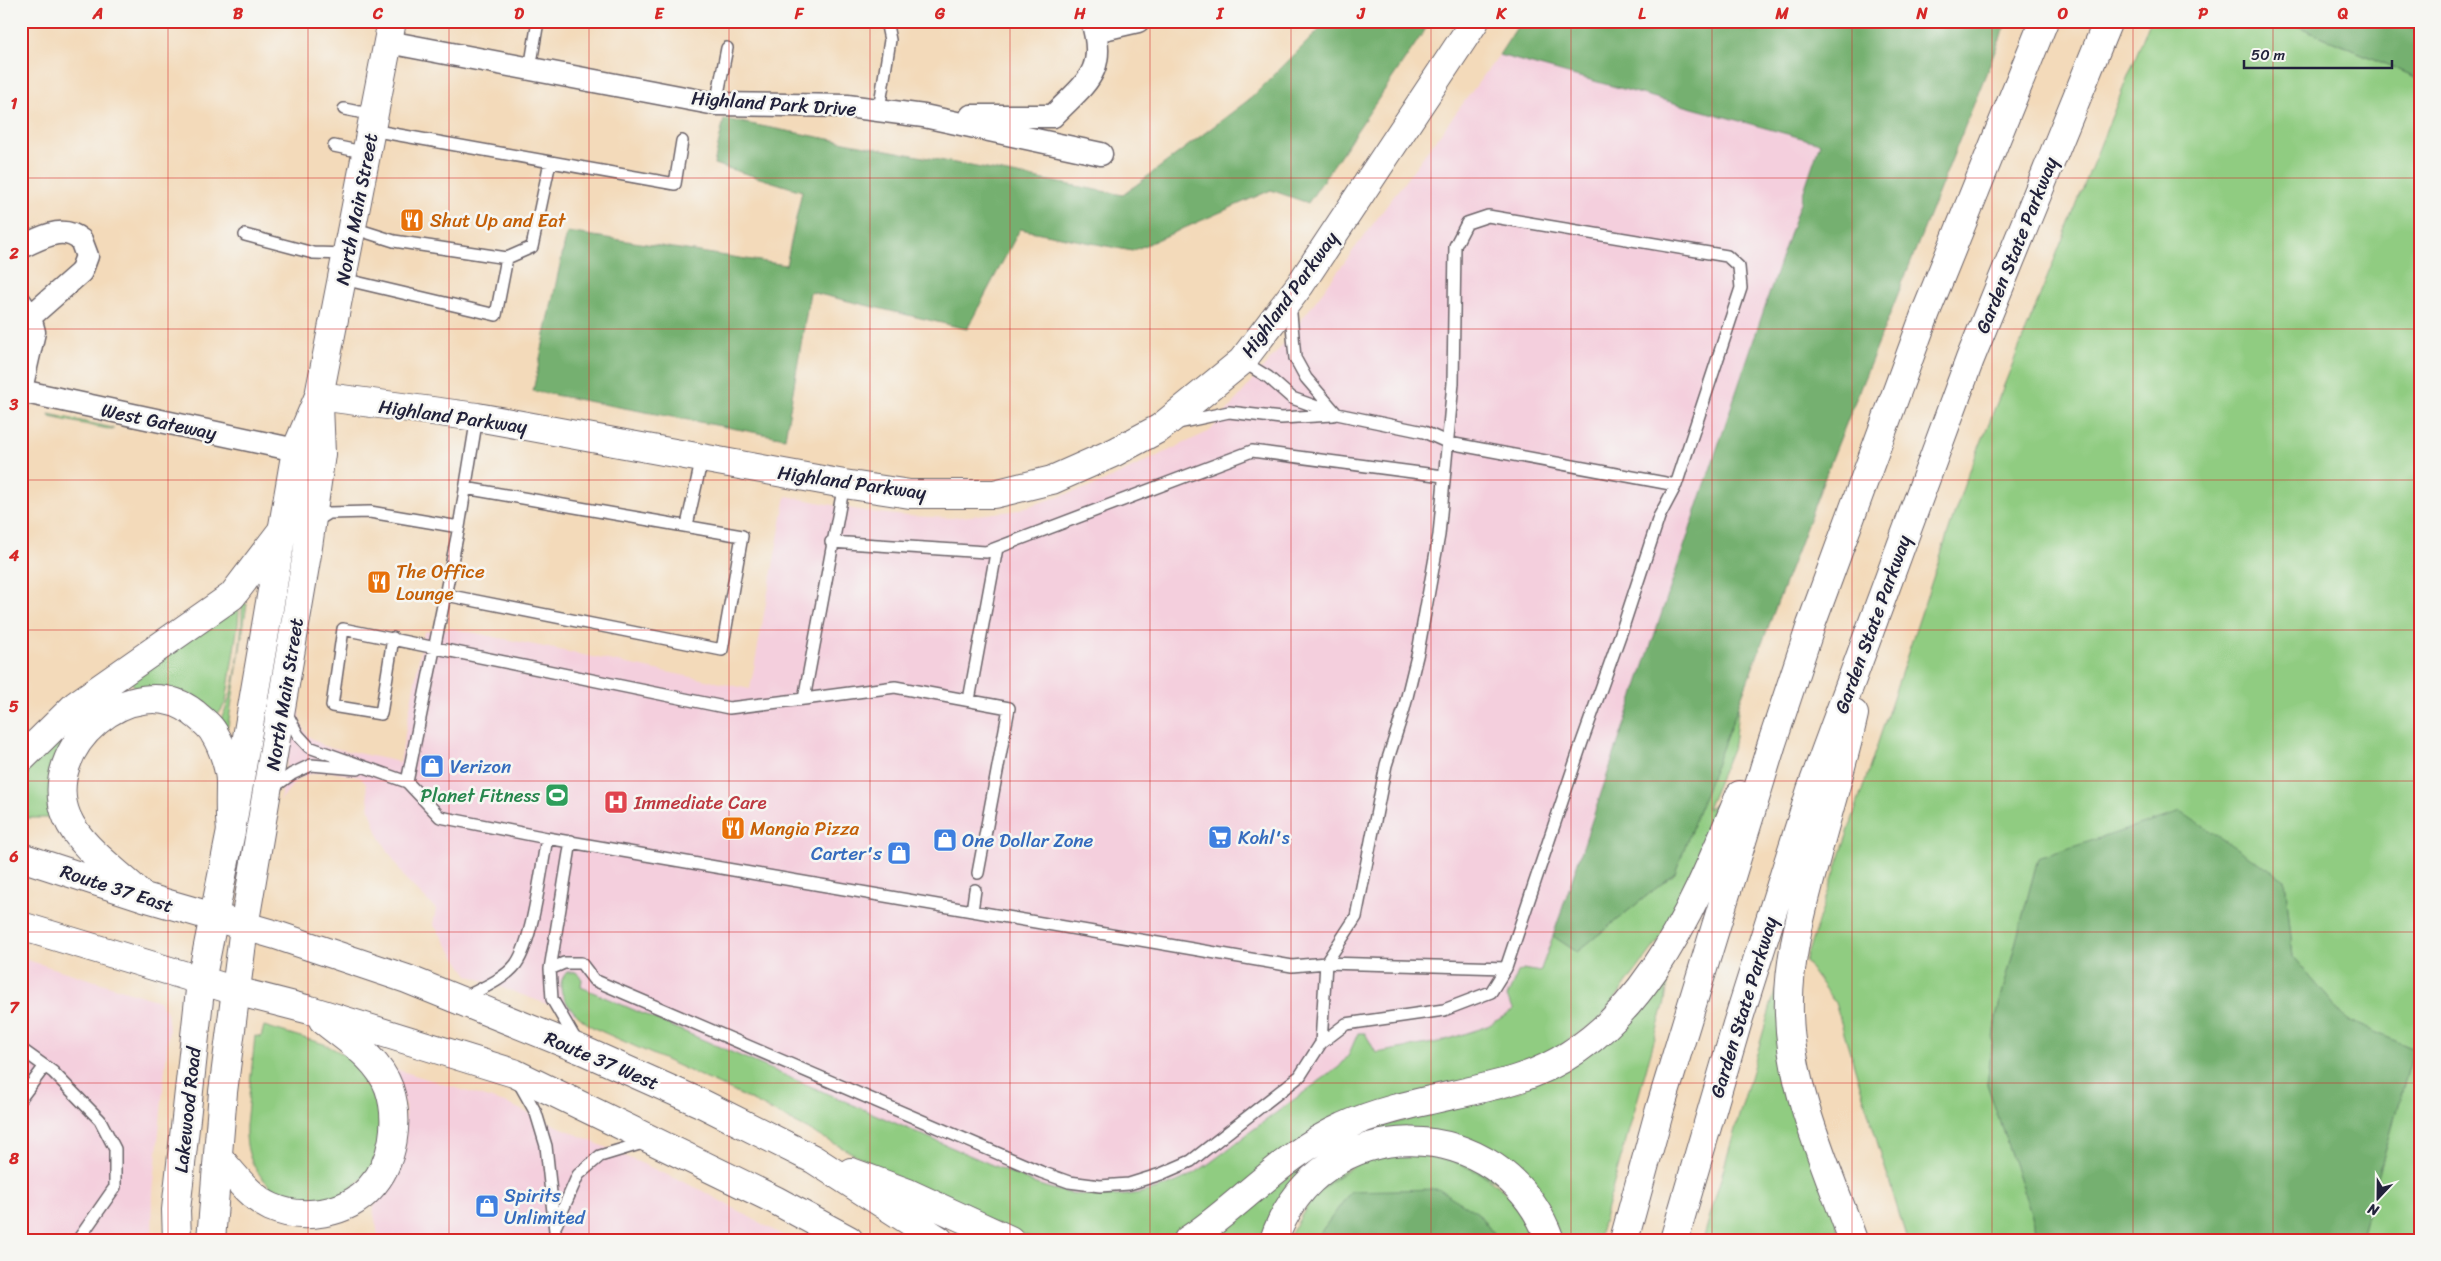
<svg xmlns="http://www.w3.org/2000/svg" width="2441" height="1261" font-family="Sriracha,sans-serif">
<rect width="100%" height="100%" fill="#f6f6f2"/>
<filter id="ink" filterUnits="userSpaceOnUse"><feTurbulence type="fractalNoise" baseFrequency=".02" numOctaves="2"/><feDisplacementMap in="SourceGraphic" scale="10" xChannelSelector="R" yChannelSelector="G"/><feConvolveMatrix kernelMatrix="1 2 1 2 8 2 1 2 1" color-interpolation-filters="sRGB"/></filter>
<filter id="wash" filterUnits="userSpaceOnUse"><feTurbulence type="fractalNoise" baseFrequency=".0096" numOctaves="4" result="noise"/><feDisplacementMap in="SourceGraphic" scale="20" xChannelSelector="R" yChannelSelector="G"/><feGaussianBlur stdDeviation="1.12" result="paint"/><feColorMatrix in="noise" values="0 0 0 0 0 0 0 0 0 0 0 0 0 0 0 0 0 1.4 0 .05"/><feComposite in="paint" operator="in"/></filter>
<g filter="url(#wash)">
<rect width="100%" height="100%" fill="#f3daba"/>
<path fill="#f4cfdd" d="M1499,55L1820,142L1553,935L1533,1035L1132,1230L579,1016L468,975L433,924L436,909L405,879L378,834L370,810L366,784L360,777L328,771L310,774L297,779L280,801L298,704L301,724L308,736L324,746L400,762L424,632L451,628L750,689L786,496L869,512L906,516L952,518L1013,511L1096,485L1210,431L1285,342Z
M21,958L159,1001L167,1012L169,1029L153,1193L152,1240H21Z
M395,1069L508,1104L699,1189L791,1240H379L373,1209L405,1151V1106Z"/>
<path fill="#90cc81" stroke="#59775e" d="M2150,21H2286L2420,79V1240H2360L2414,1049L2347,1020L2293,957L2285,880L2038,858L1996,1017L1987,1084L2040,1240H1907L1835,1003L1805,961L1964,485Z
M49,414L113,428V430L50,417Z
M242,603L247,604L228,726L225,728L220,720C236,694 243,634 242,603Z
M236,607L239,611L238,624L226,702L220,712L215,714C192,688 168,688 136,689L130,680Z
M1739,703L1734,744L1707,809L1730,796L1677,916L1599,1020L1536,1062L1352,1113L1182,1232L1165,1240H1039C948,1210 865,1158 780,1115C719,1083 656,1056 594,1028C578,1018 548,992 567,972H576L582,979L581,987L1036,1184C1089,1202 1145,1201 1195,1173C1214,1161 1232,1146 1250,1132C1280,1110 1309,1088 1339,1067L1348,1056L1358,1033H1365L1376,1053L1439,1042L1486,1027L1514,1010L1507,997L1518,972L1524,969L1540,972L1553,936L1577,952L1675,873Z
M61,733L67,737L54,818H21V775Z
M1781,973L1840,1240H1703L1771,1005Z
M1663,980L1668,982L1665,1002L1598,1240H1561L1544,1202L1388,1132L1264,1240H1206L1321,1151L1363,1131L1520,1091Z
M264,1026L324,1044L351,1058L365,1070L377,1090L385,1121L372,1170L342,1196L298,1204L265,1190L269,1185C251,1168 245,1150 246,1125L255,1036L261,1037Z
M1400,1152L1470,1164L1512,1197L1537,1240H1498L1478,1213L1351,1191L1315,1240H1287L1315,1193L1361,1160Z"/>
<path fill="#74b06f" stroke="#4b6955" d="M1328,21H1431L1308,203L1271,190L1132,251L1020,229L967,329L810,292L785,438L533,391L567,232L786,265L802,191L714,164L724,119L1123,195L1251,98Z
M1521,21H2007L1830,464L1675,873L1577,952L1553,936L1820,143L1499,55Z
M2286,21H2420V79Z
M2181,812L2285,880L2293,957L2347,1020L2414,1049L2360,1240H2040L1987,1084L1996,1017L2038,858Z
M1438,1189L1478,1213L1498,1240H1315L1351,1191Z"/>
</g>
<g filter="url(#ink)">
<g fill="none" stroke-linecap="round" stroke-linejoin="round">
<g stroke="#6b6267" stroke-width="14">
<path id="lane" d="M530,69L538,21
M716,104L727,48
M344,109L374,115
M879,110L890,40L886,21
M371,130L675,184L682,141
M334,146L367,153
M353,228L394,241L507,258L532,247L550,162
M245,235L313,253L348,254
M343,279L496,315L507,258
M1290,303L1295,358L1306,378L1336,413
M1242,361L1268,377L1292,398L1337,414L1424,432L1449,443L1676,485
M1178,423L1229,412L1281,418L1333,415
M313,523L329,513L370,512L459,527
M687,525L702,458
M831,542L986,552L1252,451L1443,476
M446,595L722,650L742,536L465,488
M393,638L381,714L332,706L343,629L729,708L804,699L844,484
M804,699L895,687L1009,708L978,873
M969,700L997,548
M285,710L298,735L309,747L407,782L440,817L547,838L1292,966L1326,963L1506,968
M407,782L459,527L477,417
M271,789L292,774L311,765L358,769
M571,841L550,969L552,999L577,1042
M972,911L975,890
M550,969L564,963H581L594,980L1041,1172L1069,1182L1100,1186L1129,1184L1161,1174L1191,1161L1300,1076L1321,1043L1326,963L1356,917L1386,765L1404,709L1418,652L1439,535L1453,383L1455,246L1467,223L1488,216L1727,256L1739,267L1741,288L1676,485L1659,517L1622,630L1582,742L1506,968L1491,992L1444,1010L1346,1024L1321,1043
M461,999C478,990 504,980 516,964C533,940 541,870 547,838
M21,1049L53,1072L100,1120L115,1149V1187L78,1240
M518,1081L536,1113L546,1146L556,1240
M21,1098L45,1066
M556,1225L578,1175L600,1156L646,1142"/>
</g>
<g stroke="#6b6267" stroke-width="25">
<path id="street" d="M1095,31L1138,21
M388,42L716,104L847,106L924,116L1101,154
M971,116H1053C1085,83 1108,72 1092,21
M21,247C42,238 62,224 81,240L87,256L81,272L30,317
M21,303L30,317L34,332L21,389
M21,391L296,450"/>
</g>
<g stroke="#6b6267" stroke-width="30">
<path id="secondary" d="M319,396L477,417L844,484L910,494H994L1052,480L1115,452L1160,428L1242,361L1300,285L1475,21"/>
</g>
<g stroke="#6b6267" stroke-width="30">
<path id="primary" d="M177,1240L176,1210L201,981L231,831L296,450L319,396L392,21
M211,1240L223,1092L244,927L307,554L321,454L319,405"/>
</g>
<g stroke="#6b6267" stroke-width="30">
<path id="highway" d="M21,759L76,705L232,596L283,529
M21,857L144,897L276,935L407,979L582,1050L703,1104L813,1159L939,1240
M137,891C114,869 80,847 67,817C38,748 133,666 194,713C201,719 211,726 215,735C222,746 230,769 230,782C230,799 229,814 231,831
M21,926L236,991L310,1010L514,1073L775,1200L849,1240
M219,1158C234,1175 250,1197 271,1207C302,1221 347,1214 370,1188C394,1163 400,1120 389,1088C378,1058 346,1039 323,1020
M851,1172L908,1193L1010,1240
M1188,1240C1241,1205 1284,1153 1343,1127C1394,1103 1462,1096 1517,1079C1642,1040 1694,905 1740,795
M1274,1240C1319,1107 1503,1110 1550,1240
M1624,1240L1660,1109L1772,743L1811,625L1926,312L2044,21
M1674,1240L1737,1024L1811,790L1970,359L2108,21
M1853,1240C1827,1167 1791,1092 1789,1014C1787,958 1804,903 1818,850C1830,805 1844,760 1854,714"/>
</g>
<use href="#lane" stroke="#fff" stroke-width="11"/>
<use href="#street" stroke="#fff" stroke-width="22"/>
<use href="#secondary" stroke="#fff" stroke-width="28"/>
<use href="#primary" stroke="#fff" stroke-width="28"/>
<use href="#highway" stroke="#fff" stroke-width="28"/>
</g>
</g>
<path fill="none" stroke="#d62828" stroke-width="1" stroke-opacity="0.55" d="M168,21V1240M308,21V1240M449,21V1240M589,21V1240M729,21V1240M870,21V1240M1010,21V1240M1150,21V1240M1291,21V1240M1431,21V1240M1571,21V1240M1712,21V1240M1852,21V1240M1992,21V1240M2133,21V1240M2273,21V1240M21,178H2420M21,329H2420M21,480H2420M21,630H2420M21,781H2420M21,932H2420M21,1083H2420"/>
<defs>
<g id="restaurant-square" transform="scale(1.25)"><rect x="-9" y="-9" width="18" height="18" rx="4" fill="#e8710a" stroke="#f6f6f2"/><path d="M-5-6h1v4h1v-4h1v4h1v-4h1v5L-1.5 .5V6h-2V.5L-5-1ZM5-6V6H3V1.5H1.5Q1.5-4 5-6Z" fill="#fff"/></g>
<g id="shop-square" transform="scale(1.25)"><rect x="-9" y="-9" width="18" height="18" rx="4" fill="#3f7fe0" stroke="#f6f6f2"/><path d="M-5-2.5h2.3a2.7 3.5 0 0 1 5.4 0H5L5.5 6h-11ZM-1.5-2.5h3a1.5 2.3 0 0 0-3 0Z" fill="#fff"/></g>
<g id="stadium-square" transform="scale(1.25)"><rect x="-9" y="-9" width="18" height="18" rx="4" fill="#2e9e5b" stroke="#f6f6f2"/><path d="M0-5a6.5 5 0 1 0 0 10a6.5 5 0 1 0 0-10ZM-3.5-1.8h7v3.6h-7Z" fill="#fff"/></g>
<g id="hospital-square" transform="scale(1.25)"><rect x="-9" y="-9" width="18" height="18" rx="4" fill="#e0444e" stroke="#f6f6f2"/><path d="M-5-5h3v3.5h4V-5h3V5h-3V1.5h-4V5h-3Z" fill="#fff"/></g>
<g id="supermarket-square" transform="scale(1.25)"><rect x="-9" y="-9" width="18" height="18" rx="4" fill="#3f7fe0" stroke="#f6f6f2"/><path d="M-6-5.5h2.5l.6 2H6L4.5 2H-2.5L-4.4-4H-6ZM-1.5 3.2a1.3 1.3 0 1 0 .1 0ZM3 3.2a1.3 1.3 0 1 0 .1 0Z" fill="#fff"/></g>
</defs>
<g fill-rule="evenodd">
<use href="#restaurant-square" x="412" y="220"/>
<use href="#restaurant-square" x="379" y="582"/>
<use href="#shop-square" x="432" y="766"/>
<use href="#stadium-square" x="557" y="795"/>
<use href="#hospital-square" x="616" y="802"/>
<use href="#restaurant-square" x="733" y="828"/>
<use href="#supermarket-square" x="1220" y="837"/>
<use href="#shop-square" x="945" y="840"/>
<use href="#shop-square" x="899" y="853"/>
<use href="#shop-square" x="487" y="1206"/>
</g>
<g text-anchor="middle" stroke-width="5" stroke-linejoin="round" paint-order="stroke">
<g font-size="19" fill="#22223b" stroke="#f6f6f2">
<text transform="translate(774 103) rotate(4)" y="7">Highland Park Drive</text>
<text transform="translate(356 209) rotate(-79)" y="7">North Main Street</text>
<text transform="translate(2016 245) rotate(-68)" y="7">Garden State Parkway</text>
<text transform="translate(1289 294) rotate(-54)" y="7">Highland Parkway</text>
<text transform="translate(453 416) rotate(8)" y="7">Highland Parkway</text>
<text transform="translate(159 421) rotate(12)" y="7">West Gateway</text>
<text transform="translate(852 482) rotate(8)" y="7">Highland Parkway</text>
<text transform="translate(1872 624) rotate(-70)" y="7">Garden State Parkway</text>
<text transform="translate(284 694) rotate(-81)" y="7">North Main Street</text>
<text transform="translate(117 888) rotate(18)" y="7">Route 37 East</text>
<text transform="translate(1743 1007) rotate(-73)" y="7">Garden State Parkway</text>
<text transform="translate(602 1060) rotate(23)" y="7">Route 37 West</text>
<text transform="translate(187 1110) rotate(-84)" y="7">Lakewood Road</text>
</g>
<g font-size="19" fill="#c56008" stroke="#f6f6f2" text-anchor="start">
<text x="430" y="227">Shut Up and Eat</text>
<text x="396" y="578">The Office<tspan x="396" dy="22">Lounge</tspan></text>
<text x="750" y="835">Mangia Pizza</text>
</g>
<g font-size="19" fill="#366cbe" stroke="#f6f6f2" text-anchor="start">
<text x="450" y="773">Verizon</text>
<text x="1238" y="844">Kohl's</text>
<text x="962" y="847">One Dollar Zone</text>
<text x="882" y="860" text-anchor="end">Carter's</text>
<text x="504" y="1202">Spirits<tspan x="504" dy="22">Unlimited</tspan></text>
</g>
<g font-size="19" fill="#27864d" stroke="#f6f6f2" text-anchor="end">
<text x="540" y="802">Planet Fitness</text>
</g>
<g font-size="19" fill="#be3a42" stroke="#f6f6f2" text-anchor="start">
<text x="634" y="809">Immediate Care</text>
</g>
</g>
<rect width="2441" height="1261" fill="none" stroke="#f6f6f2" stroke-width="55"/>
<g transform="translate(2378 1198) rotate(202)" stroke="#f6f6f2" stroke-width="4" paint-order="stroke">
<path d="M0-4L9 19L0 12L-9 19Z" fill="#22223b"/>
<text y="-8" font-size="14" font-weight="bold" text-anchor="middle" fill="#22223b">N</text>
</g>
<path d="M2244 60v8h148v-8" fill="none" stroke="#22223b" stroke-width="2.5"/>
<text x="2251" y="60" font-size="15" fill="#22223b" stroke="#f6f6f2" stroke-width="4" paint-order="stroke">50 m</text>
<rect x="28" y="28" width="2386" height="1206" fill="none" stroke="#d62828" stroke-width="2"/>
<g font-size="16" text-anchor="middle" font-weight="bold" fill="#d62828">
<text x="98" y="19">A</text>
<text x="238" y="19">B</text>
<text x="378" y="19">C</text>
<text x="519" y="19">D</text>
<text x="659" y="19">E</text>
<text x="799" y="19">F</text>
<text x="940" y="19">G</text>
<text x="1080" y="19">H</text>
<text x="1220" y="19">I</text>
<text x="1361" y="19">J</text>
<text x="1501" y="19">K</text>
<text x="1642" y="19">L</text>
<text x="1782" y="19">M</text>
<text x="1922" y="19">N</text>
<text x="2063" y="19">O</text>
<text x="2203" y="19">P</text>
<text x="2343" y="19">Q</text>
<text x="14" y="109">1</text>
<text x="14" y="259">2</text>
<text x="14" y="410">3</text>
<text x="14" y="561">4</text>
<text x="14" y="712">5</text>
<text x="14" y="862">6</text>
<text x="14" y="1013">7</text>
<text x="14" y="1164">8</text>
</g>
</svg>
